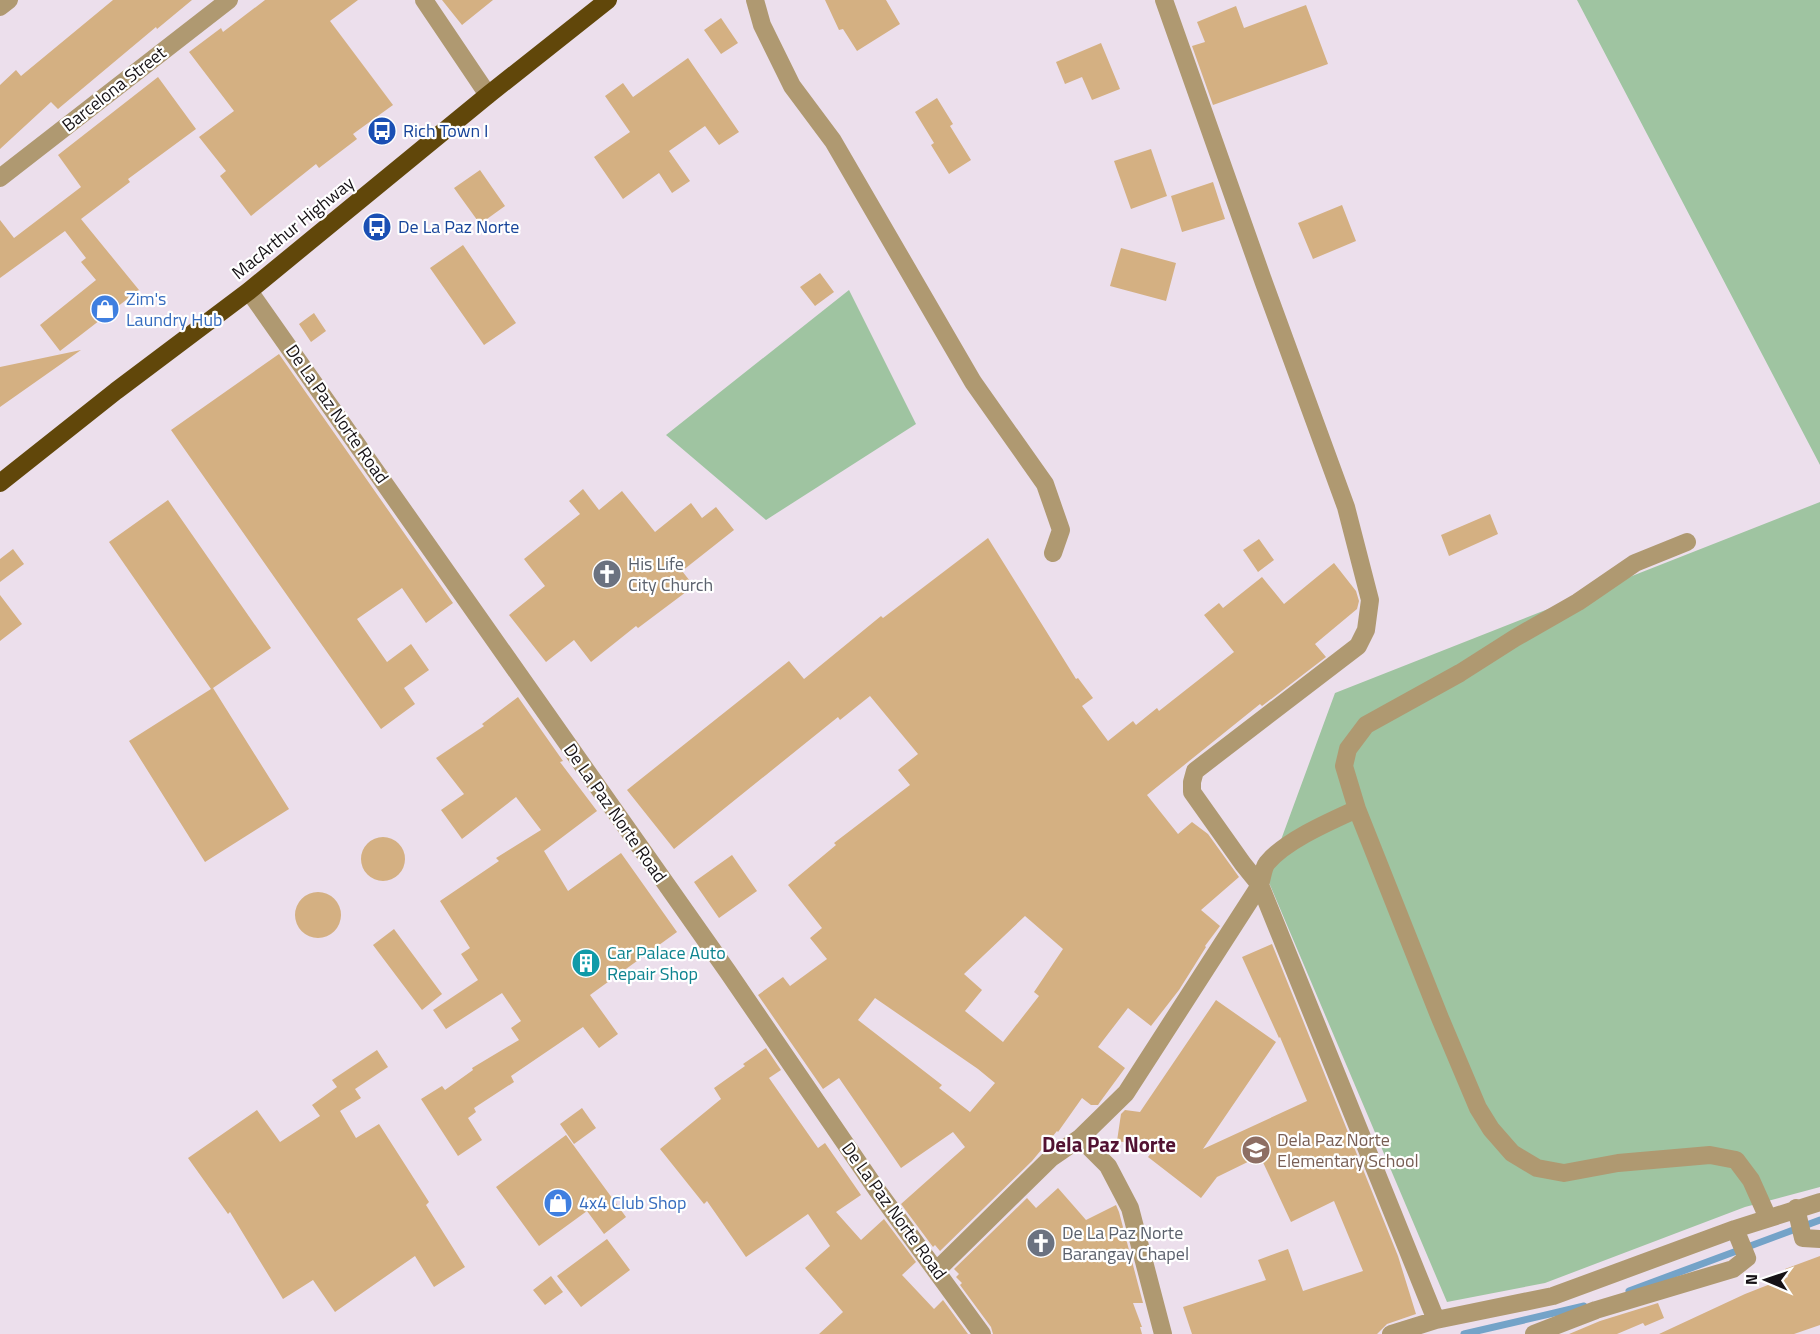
<svg xmlns="http://www.w3.org/2000/svg" width="1820" height="1334" font-family="'Titillium Web',sans-serif">
<rect width="100%" height="100%" fill="#ecdfec"/>
<path fill="#9fc4a1" d="M1577,0H1820V465Z
M849,290L916,424L766,520L666,435Z
M1820,502V1187L1745,1207L1545,1283L1447,1302L1267,878L1335,693Z"/>
<g fill="none" stroke-linecap="round" stroke-linejoin="round">
<path stroke="#74a3c8" stroke-width="7" d="M1629,1291L1820,1220
M1464,1334L1584,1306"/>
</g>
<path fill="#d4b082" fill-rule="evenodd" d="M113,0H192L157,29L156,27L58,109L51,102L0,149V85L16,70L21,76Z
M265,0H358L330,21L393,105L353,134L357,139L319,168L316,164L251,216L220,176L226,171L199,137L234,111L189,52L221,28L223,32Z
M442,0H493L462,25Z
M825,0H886L900,24L857,51L843,29L839,30Z
M1306,5L1328,64L1213,105L1192,46L1205,42L1197,22L1236,6L1244,28Z
M721,18L738,43L721,54L704,30Z
M1101,43L1120,89L1092,100L1082,77L1065,84L1056,62Z
M688,58L739,132L719,145L705,126L669,151L690,181L672,193L659,173L623,199L594,157L630,132L605,96L623,83L633,97Z
M158,77L196,129L128,179L130,182L81,219L139,290L60,351L40,325L96,280L81,262L86,258L65,231L0,278V220L14,238L81,187L58,155Z
M937,98L953,124L950,126L971,160L949,174L931,145L934,143L915,112Z
M1151,149L1167,196L1131,209L1114,161Z
M480,170L505,206L480,224L454,188Z
M1213,182L1225,219L1182,232L1171,196Z
M1342,205L1356,241L1313,259L1298,223Z
M463,245L516,323L484,345L430,268Z
M1121,248L1176,263L1166,301L1110,286Z
M820,273L834,292L815,306L800,287Z
M314,313L326,331L311,342L299,324Z
M81,350L0,407V367Z
M279,354L453,603L426,623L402,588L357,619L387,662L411,644L429,670L404,688L415,704L381,729L171,430Z
M583,489L599,510L622,491L655,532L691,503L702,518L716,507L734,530L682,571L694,586L638,628L636,626L591,662L574,640L546,662L509,615L545,586L524,559L580,514L569,501Z
M168,500L271,648L213,688L289,809L205,862L129,741L211,689L109,542Z
M1490,514L1498,534L1449,556L1441,535Z
M988,538L1076,679L1078,678L1093,698L1082,706L1108,741L1133,721L1136,725L1157,708L1159,711L1234,652L1204,615L1219,603L1223,608L1262,577L1284,604L1334,563L1356,591L1359,601L1357,609L1315,644L1326,657L1262,706L1260,704L1147,795L1178,834L1192,822L1208,834L1239,877L1201,910L1220,926L1205,946L1206,947L1179,990L1151,1026L1128,1008L1098,1047L1125,1068L1100,1102L1098,1105H1091L1082,1098L1058,1132L1057,1131L1032,1161L940,1251L935,1245L933,1247L901,1204L965,1147L953,1132L901,1168L839,1078L823,1089L758,995L783,977L790,986L827,959L810,938L822,928L788,885L836,845L834,843L910,785L898,770L918,754L870,696L840,720L838,717L674,849L627,790L789,661L804,679L881,616L883,618ZM1025,916L1063,949L1034,992L1039,996L1003,1042L965,1011L982,990L964,974ZM875,998L978,1069L995,1083L970,1112L939,1088L942,1085L858,1020Z
M1259,539L1274,560L1258,572L1243,550Z
M13,549L24,564L0,582V559Z
M0,595L22,624L0,641Z
M518,697L563,761L560,762L597,811L544,851L568,891L621,853L677,932L590,995L618,1034L599,1048L583,1027L511,1076L514,1082L474,1108L476,1112L468,1118L482,1140L458,1156L421,1099L442,1086L445,1090L473,1070L472,1068L519,1040L511,1028L521,1021L502,993L446,1029L433,1010L478,980L461,954L470,948L440,901L499,861L496,858L541,830L516,797L462,839L441,810L464,794L436,758L484,726L482,724Z
M361 859a22 22 0 1 1 44 0a22 22 0 1 1-44 0Z
M732,855L757,891L719,918L694,882Z
M295 915a23 23 0 1 1 46 0a23 23 0 1 1-46 0Z
M394,929L442,994L422,1010L373,945Z
M1272,944L1398,1256L1416,1314L1387,1324L1377,1334H1192L1183,1307L1266,1280L1258,1260L1288,1249L1303,1291L1363,1271L1334,1201L1291,1222L1260,1156L1217,1177L1201,1198L1148,1157L1156,1147L1117,1141L1121,1114L1125,1110L1140,1112L1216,1000L1276,1042L1203,1149L1307,1101L1280,1037L1279,1038L1242,957Z
M766,1048L781,1070L769,1078L818,1148L825,1143L861,1195L836,1212L861,1240L884,1219L916,1262L902,1275L934,1309L943,1300L968,1334H819L843,1312L805,1268L830,1246L808,1214L746,1257L707,1201L704,1204L660,1149L721,1099L714,1088L745,1066L743,1064Z
M377,1050L388,1067L355,1089L361,1098L340,1111L356,1138L379,1124L429,1202L426,1205L465,1267L434,1287L415,1256L335,1312L313,1280L283,1299L230,1212L228,1214L188,1158L257,1110L280,1142L320,1116L312,1105L337,1087L332,1080Z
M582,1108L596,1128L574,1144L560,1124Z
M566,1135L626,1217L604,1234L587,1211L539,1246L496,1187Z
M1058,1188L1086,1220L1116,1205L1119,1212L1143,1303H1133L1142,1327H1140L1142,1334H993L991,1327L960,1285L962,1283L956,1277L959,1274L954,1269L1027,1198L1036,1208Z
M607,1239L630,1270L581,1307L557,1276Z
M1820,1256V1325L1794,1334H1659L1745,1294L1788,1277L1785,1269Z
M551,1276L563,1292L545,1305L533,1290Z
M1658,1303L1664,1318L1645,1326L1643,1323L1617,1334H1569L1600,1321Z"/>
<g fill="none" stroke-linecap="round" stroke-linejoin="round">
<path stroke="#af9971" stroke-width="18" d="M424,0L488,95
M755,0L762,25L792,86L833,141L973,382L1045,484L1061,530L1053,553
M1164,0L1264,283L1346,507L1370,600L1366,630L1358,646L1195,771L1192,782V792L1243,864L1260,885L1436,1320
M0,7L9,0
M0,178L229,0
M249,291L728,972L877,1190L982,1334
M1357,809L1440,1018L1478,1108L1491,1129L1512,1153L1537,1168L1564,1173L1618,1163L1710,1155L1736,1160L1751,1180L1768,1218
M1080,1138L1108,1166L1130,1208L1163,1334
M1796,1208L1803,1238L1820,1239
M937,1270L1051,1158L1080,1138L1126,1093L1260,885C1262,879 1263,868 1267,863C1286,840 1331,821 1357,809L1344,766L1348,749L1366,725L1460,673L1515,638L1578,602L1635,563L1687,542
M1391,1334L1436,1320L1553,1296L1735,1229L1820,1202
M1534,1334L1596,1310L1733,1269L1747,1258L1735,1229"/>
<path stroke="#61470a" stroke-width="18" d="M0,483L116,391L249,291L488,95L608,0"/>
</g>
<defs>
<g id="bus-disc" transform="scale(1.5)"><circle r="9.5" fill="#1a4fb4" stroke="#fff"/><path d="M-5-6H5V4H4V6H2V4H-2V6H-4V4H-5ZM-3.5-4V0h7V-4ZM-3.5 1.2v1.5H-2V1.2ZM2 1.2v1.5H3.5V1.2Z" fill="#fff"/></g>
<g id="shop-disc" transform="scale(1.5)"><circle r="9.5" fill="#3f7fe0" stroke="#fff"/><path d="M-5-2.5h2.3a2.7 3.5 0 0 1 5.4 0H5L5.5 6h-11ZM-1.5-2.5h3a1.5 2.3 0 0 0-3 0Z" fill="#fff"/></g>
<g id="church-disc" transform="scale(1.5)"><circle r="9.5" fill="#6b7280" stroke="#fff"/><path d="M-1.2-6h2.4v3.5h3.3v2.4h-3.3V6h-2.4V-.1h-3.3v-2.4h3.3Z" fill="#fff"/></g>
<g id="building-disc" transform="scale(1.5)"><circle r="9.5" fill="#0f9aa8" stroke="#fff"/><path d="M-4-6H4V6H1V3H-1V6H-4ZM-2.5-4.3h1.7v1.8h-1.7ZM.8-4.3h1.7v1.8H.8ZM-2.5-1h1.7V.8h-1.7ZM.8-1h1.7V.8H.8Z" fill="#fff"/></g>
<g id="school-disc" transform="scale(1.5)"><circle r="9.5" fill="#8d6e63" stroke="#fff"/><path d="M0-5L7-2L0 1L-7-2ZM-4 1L0 2.5L4 1V4Q0 6-4 4Z" fill="#fff"/></g>
</defs>
<g fill-rule="evenodd">
<use href="#bus-disc" x="382" y="131"/>
<use href="#bus-disc" x="377" y="227"/>
<use href="#shop-disc" x="105" y="309"/>
<use href="#church-disc" x="607" y="574"/>
<use href="#building-disc" x="586" y="963"/>
<use href="#school-disc" x="1256" y="1150"/>
<use href="#shop-disc" x="558" y="1203"/>
<use href="#church-disc" x="1041" y="1243"/>
</g>
<g text-anchor="middle" stroke-width="4.5" stroke-linejoin="round" paint-order="stroke">
<g font-size="18" fill="#161216" stroke="#fff">
<text transform="translate(114 89) rotate(-38)" y="6">Barcelona Street</text>
<text transform="translate(293 228) rotate(-39)" y="6">MacArthur Highway</text>
<text transform="translate(337 414) rotate(55)" y="6">De La Paz Norte Road</text>
<text transform="translate(615 813) rotate(55)" y="6">De La Paz Norte Road</text>
<text transform="translate(894 1211) rotate(54)" y="6">De La Paz Norte Road</text>
</g>
<g font-size="18" fill="#164399" stroke="#fff" text-anchor="start">
<text x="403" y="137">Rich Town I</text>
<text x="398" y="233">De La Paz Norte</text>
</g>
<g font-size="18" fill="#366cbe" stroke="#fff" text-anchor="start">
<text x="126" y="305">Zim's<tspan x="126" dy="21">Laundry Hub</tspan></text>
<text x="579" y="1209">4x4 Club Shop</text>
</g>
<g font-size="18" fill="#5b616d" stroke="#fff" text-anchor="start">
<text x="628" y="570">His Life<tspan x="628" dy="21">City Church</tspan></text>
<text x="1062" y="1239">De La Paz Norte<tspan x="1062" dy="21">Barangay Chapel</tspan></text>
</g>
<g font-size="18" fill="#0d838f" stroke="#fff" text-anchor="start">
<text x="607" y="959">Car Palace Auto<tspan x="607" dy="21">Repair Shop</tspan></text>
</g>
<g font-size="18" fill="#785e54" stroke="#fff" text-anchor="start">
<text x="1277" y="1146">Dela Paz Norte<tspan x="1277" dy="21">Elementary School</tspan></text>
</g>
<g font-size="21" font-weight="bold" fill="#521232" stroke="#fff">
<text x="1109" y="1152">Dela Paz Norte</text>
</g>
</g>
<g transform="translate(1766 1280) rotate(272)" stroke="#ffffff" stroke-width="4.5" paint-order="stroke">
<path d="M0-4.5L10 22L0 15L-10 22Z" fill="#161216"/>
<text y="-9" font-size="16" font-weight="bold" text-anchor="middle" fill="#161216">N</text>
</g>
</svg>
